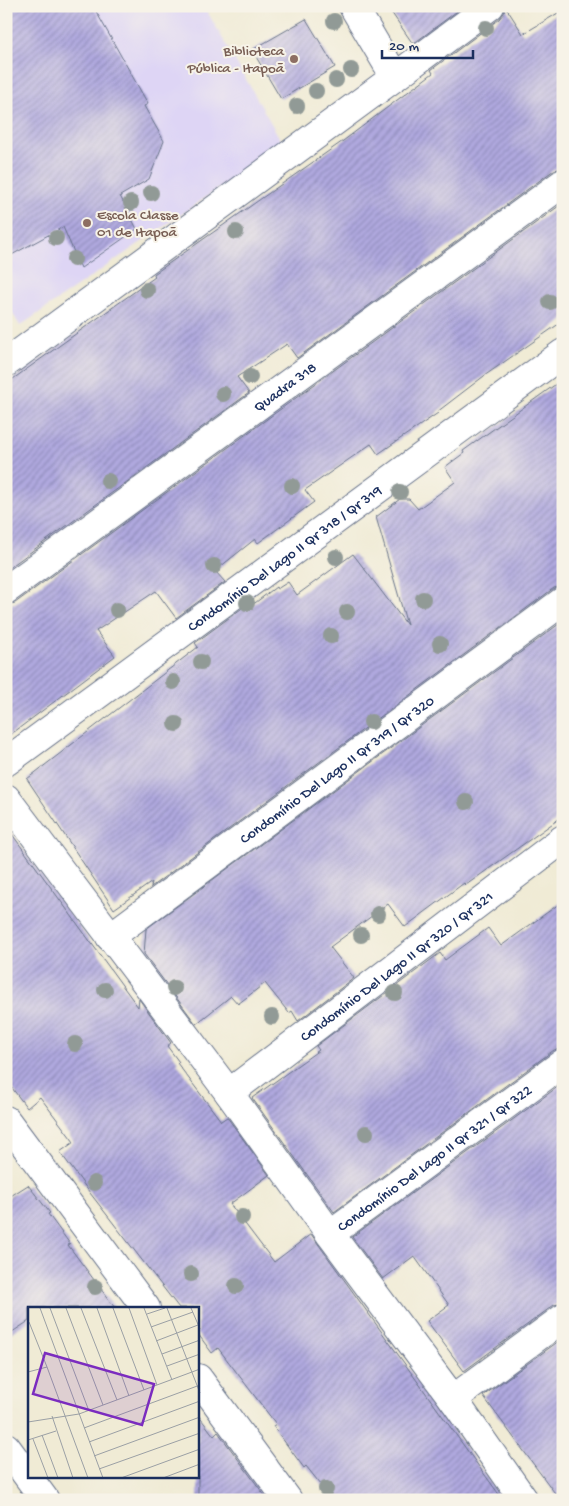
<svg xmlns="http://www.w3.org/2000/svg" width="569" height="1506" font-family="'Gochi Hand',sans-serif">
<defs>
<pattern id="building-hatch" width="6" height="6" patternUnits="userSpaceOnUse" patternTransform="scale(1.25)"><rect width="6" height="6" fill="#b0a9df"/><path d="M-1 1l2-2M0 6l6-6M5 7l2-2" fill="none" stroke="#8e8ab8"/></pattern>
</defs>
<rect width="100%" height="100%" fill="#f7f3e8"/>
<filter id="ink" filterUnits="userSpaceOnUse"><feTurbulence type="fractalNoise" baseFrequency=".02" numOctaves="2"/><feDisplacementMap in="SourceGraphic" scale="10" xChannelSelector="R" yChannelSelector="G"/><feConvolveMatrix kernelMatrix="1 2 1 2 8 2 1 2 1" color-interpolation-filters="sRGB"/></filter>
<filter id="wash" filterUnits="userSpaceOnUse"><feTurbulence type="fractalNoise" baseFrequency=".0096" numOctaves="4" result="noise"/><feDisplacementMap in="SourceGraphic" scale="20" xChannelSelector="R" yChannelSelector="G"/><feGaussianBlur stdDeviation="1.12" result="paint"/><feColorMatrix in="noise" values="0 0 0 0 0 0 0 0 0 0 0 0 0 0 0 0 0 1.4 0 .05"/><feComposite in="paint" operator="in"/></filter>
<g filter="url(#wash)">
<rect width="100%" height="100%" fill="#f0ebd5"/>
<path fill="#ded5f5" d="M6,6H204L283,144L20,326L6,302Z"/>
<g id="blocks">
<path fill="url(#building-hatch)" d="M6,6H93L148,104L144,106L164,141L149,179L120,196L137,229L81,268L63,227L6,258Z
M387,6H464L413,44Z
M505,6L523,34L563,10V168L554,170L297,358L287,344L237,377L249,393L6,570V384L155,277L154,274L343,141L433,73L431,70L499,19L504,13Z
M306,19L335,67L281,99L252,50Z
M563,203V321L484,376L437,412L438,413L378,454L371,444L305,490L314,502L258,543L255,539L215,571L225,582L176,618L156,591L96,631L115,656L6,738V605L15,603Z
M563,379V586L554,588L151,887L152,882L114,909L27,779L198,647L195,643L245,606L247,609L276,587L277,589L288,582L297,595L353,554L407,625L376,517L400,499H409L418,509L455,482L445,467L464,453L463,451Z
M563,621V816L466,885L464,883L405,927L388,904L330,947L354,978L298,1021L292,1011L289,1013L265,983L238,1004L231,996L196,1024L144,954L146,929Z
M6,826L138,1007L139,999L171,1043L167,1046L179,1062L177,1063L221,1121L227,1117L269,1175L230,1204L274,1262L311,1234L503,1500H333L306,1466L304,1468L273,1426L276,1424L218,1348L212,1353L198,1334V1308H179L90,1193L60,1152L74,1142L40,1097L27,1108L6,1080Z
M563,901V1048L554,1050L334,1212L252,1098L319,1050L316,1046L440,953L445,960L488,928L501,946Z
M563,1083V1303L554,1305L464,1371L427,1321L449,1305L414,1256L383,1279L352,1237Z
M28,1185L50,1213L48,1214L70,1244L68,1245L115,1308H29V1321L6,1336V1199Z
M563,1338V1500H560L483,1396Z
M198,1415L214,1436L218,1432L268,1500H198Z"/>
</g>
</g>
<g filter="url(#ink)">
<use href="#blocks" fill-opacity="0" stroke="#667188" stroke-width="1"/>
<g fill="none" stroke-linecap="round" stroke-linejoin="round">
<g stroke="#667188" stroke-width="30">
<g id="minor">
<path d="M395,77L490,6"/>
<path d="M6,363L395,77L353,6"/>
<path id="s1" d="M6,590L563,183"/>
<path id="s2" d="M6,762L563,353"/>
<path id="s3" d="M110,937L563,601"/>
<path id="s4" d="M229,1093L563,839"/>
<path d="M6,1120L146,1308"/>
<path id="s5" d="M330,1234L563,1063"/>
<path d="M198,1378L288,1500"/>
<path d="M453,1399L563,1318"/>
<path d="M6,1447L45,1500"/>
</g>
</g>
<g stroke="#667188" stroke-width="30">
<path id="tertiary" d="M6,798L229,1093L330,1234L453,1399L524,1500"/>
</g>
<use href="#minor" stroke="#fff" stroke-width="28"/>
<use href="#tertiary" stroke="#fff" stroke-width="28"/>
</g>
<g fill="#919a96">
<circle cx="334" cy="21" r="8"/>
<circle cx="486" cy="28" r="8"/>
<circle cx="351" cy="70" r="8"/>
<circle cx="336" cy="80" r="8"/>
<circle cx="316" cy="91" r="8"/>
<circle cx="297" cy="106" r="8"/>
<circle cx="151" cy="193" r="8"/>
<circle cx="131" cy="203" r="8"/>
<circle cx="236" cy="232" r="8"/>
<circle cx="56" cy="238" r="8"/>
<circle cx="74" cy="259" r="8"/>
<circle cx="147" cy="290" r="8"/>
<circle cx="550" cy="302" r="8"/>
<circle cx="250" cy="377" r="8"/>
<circle cx="223" cy="394" r="8"/>
<circle cx="108" cy="481" r="8"/>
<circle cx="292" cy="486" r="8"/>
<circle cx="400" cy="492" r="8"/>
<circle cx="336" cy="557" r="8"/>
<circle cx="214" cy="566" r="8"/>
<circle cx="423" cy="599" r="8"/>
<circle cx="247" cy="603" r="8"/>
<circle cx="117" cy="610" r="8"/>
<circle cx="347" cy="612" r="8"/>
<circle cx="331" cy="636" r="8"/>
<circle cx="440" cy="644" r="8"/>
<circle cx="201" cy="662" r="8"/>
<circle cx="173" cy="682" r="8"/>
<circle cx="371" cy="722" r="8"/>
<circle cx="176" cy="724" r="8"/>
<circle cx="466" cy="802" r="8"/>
<circle cx="378" cy="914" r="8"/>
<circle cx="361" cy="935" r="8"/>
<circle cx="174" cy="988" r="8"/>
<circle cx="105" cy="990" r="8"/>
<circle cx="395" cy="993" r="8"/>
<circle cx="272" cy="1017" r="8"/>
<circle cx="75" cy="1044" r="8"/>
<circle cx="366" cy="1133" r="8"/>
<circle cx="94" cy="1183" r="8"/>
<circle cx="242" cy="1217" r="8"/>
<circle cx="191" cy="1274" r="8"/>
<circle cx="236" cy="1286" r="8"/>
<circle cx="95" cy="1287" r="8"/>
<circle cx="326" cy="1489" r="8"/>
</g>
</g>
<g fill="#8d6e63" stroke="#f7f3e8" stroke-width="2">
<circle cx="294" cy="59" r="5"/>
<circle cx="87" cy="223" r="5"/>
</g>
<g text-anchor="middle" stroke-width="4" stroke-linejoin="round" paint-order="stroke">
<g font-size="15" fill="#785e54" stroke="#f7f3e8" text-anchor="end">
<text x="284" y="55">Biblioteca<tspan x="284" dy="17">Pública - Itapoã</tspan></text>
<text x="97" y="219" text-anchor="start">Escola Classe<tspan x="97" dy="17">01 de Itapoã</tspan></text>
</g>
<g font-size="15" fill="#1b2f5e" stroke="#f7f3e8">
<text dy="5" stroke="none"><textPath href="#s1" startOffset="345">Quadra 318</textPath></text>
<text dy="5" stroke="none"><textPath href="#s2" startOffset="345">Condomínio Del Lago II Qr 318 / Qr 319</textPath></text>
<text dy="5" stroke="none"><textPath href="#s3" startOffset="282">Condomínio Del Lago II Qr 319 / Qr 320</textPath></text>
<text dy="5" stroke="none"><textPath href="#s4" startOffset="210">Condomínio Del Lago II Qr 320 / Qr 321</textPath></text>
<text dy="5" stroke="none"><textPath href="#s5" startOffset="129">Condomínio Del Lago II Qr 321 / Qr 322</textPath></text>
</g>
</g>
<g transform="translate(28 1307)">
<rect width="171" height="171" fill="#f0ebd5"/>
<path fill="none" stroke="#9ba0a5" stroke-width="1" d="M12,1L75,171M22,1L61,104M38,1L75,98M53,1L89,93M69,1L101,89M85,1L116,83M101,1L129,78M116,1L144,73M139,1L172,86M163,1L172,22M119,7L137,1M1,15L19,60M123,20L165,5M128,34L170,18M134,47L172,33M139,59L172,47M0,65L19,60L60,171M24,109L45,171M0,115L51,107L172,62M56,121L172,78M14,128L30,171M5,132L20,171M0,133L28,124M61,135L172,94M66,149L172,110M71,162L172,126M93,171L172,142M135,171L172,157"/>
<path fill="#7b2cbf" fill-opacity="0.15" stroke="#7b2cbf" stroke-width="2.5" d="M17,46L126,77L114,118L5,87Z"/>
<rect width="171" height="171" fill="none" stroke="#1b2f5e" stroke-width="2.5"/>
</g>
<rect width="569" height="1506" fill="none" stroke="#f7f3e8" stroke-width="25"/>
<path d="M382 50v8h91v-8" fill="none" stroke="#1b2f5e" stroke-width="2.5"/>
<text x="389" y="50" font-size="15" fill="#1b2f5e" stroke="#f7f3e8" stroke-width="4" paint-order="stroke">20 m</text>
</svg>
